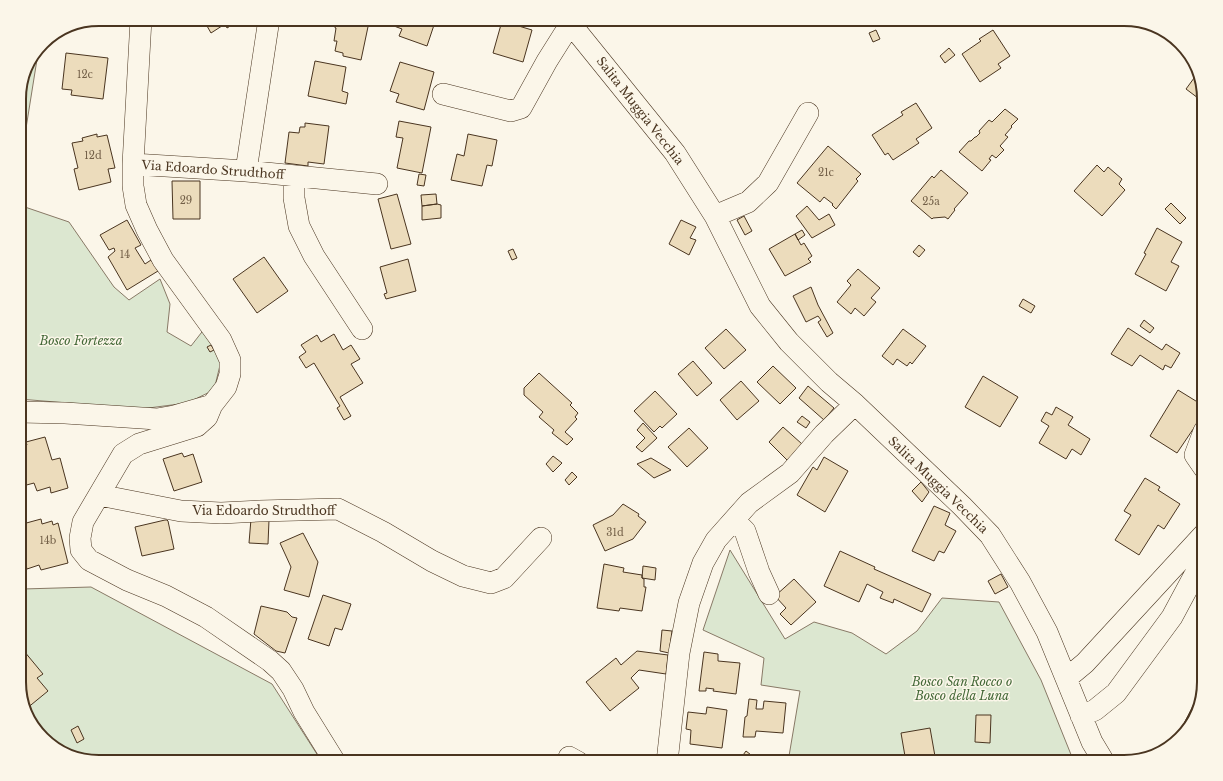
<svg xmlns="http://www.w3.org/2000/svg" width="1223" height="781" font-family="'Libre Baskerville',serif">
<rect width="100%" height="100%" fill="#fbf6e9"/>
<path fill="#dce7d0" stroke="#887966" d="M39,47L19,172V94L27,64Z
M19,205L69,222L114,287L129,300L160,279L170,304L167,332L191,346L205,328L221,361L214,390L187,403L141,409L19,399Z
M730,550L785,639L814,622L852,633L886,654L917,631L942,598L999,602L1041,680L1074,762H788L800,691L761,685L764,658L703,630Z
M91,587L272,684L322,762H99L55,749L30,722L19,687V591L23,589Z"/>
<path fill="#ecdcbc" stroke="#4a3520" d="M203,19H242L227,28L225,24L211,33Z
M337,19H366L365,21L369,22L361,60L343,56V53L335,51L337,41H334L336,28H335Z
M397,19H436L427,46L399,36L402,29L394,26Z
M502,21L532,30L523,62L493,53Z
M876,30L880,39L873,42L869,33Z
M993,30L1010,56L998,64L1001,68L980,82L962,54L981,41L979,39Z
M949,48L955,55L945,63L940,56Z
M66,53L108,58L103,99L71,95L72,90L62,89Z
M315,61L346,67L342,91L348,93L346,104L308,96Z
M400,62L434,72L424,110L396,102L399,94L390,91Z
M1197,74L1204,99L1202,101L1186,89Z
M916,103L932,128L916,139L919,143L893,160L888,153L885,155L872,135L903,115L901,112Z
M1005,109L1018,119L1011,126L1012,127L1005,135L1008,137L1000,146L1004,150L996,158L992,155L989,159L991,160L982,171L959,152L969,141H971L975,137H976L980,133L979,131L989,120L992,122Z
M399,121L431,127L422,173L397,168L403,138L396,137Z
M305,123L329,126L324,164L308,162V166L285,163L289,132L299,133L300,127H305Z
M97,134V137L107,135L115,168L108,169L111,182L79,190L74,169L78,168L72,143L83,141L82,138Z
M468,134L497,140L492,166L487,165L482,186L451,180L457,154L464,156Z
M828,146L861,174L856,179L858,181L836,209L832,205L833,204L824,197L820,202L797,183Z
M1097,165L1104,172L1108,167L1122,179L1119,184L1125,190L1102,216L1074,191Z
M941,170L968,193L954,209L955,210L948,219L945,217L933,218L932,219L911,201L932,176L934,178Z
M419,174L426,175L424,186L417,185Z
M172,181H200V219H173Z
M397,194L411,244L391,249L378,199Z
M436,194L437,204L422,206L421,195Z
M1171,203L1186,218L1180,224L1165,209Z
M437,204L441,205V218L422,220V206Z
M807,206L819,220L829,214L835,225L812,238L796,216Z
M744,216L752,231L745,235L737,220Z
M127,220L141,245L135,248L145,264L151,260L158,271L127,290L108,257L115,251L114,248L109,250L100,235Z
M681,220L696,227L690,238L696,240L689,255L669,244Z
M1157,228L1182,242L1171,262L1179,266L1166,291L1135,274L1146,254L1144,253Z
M802,230L805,235L798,240L795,234Z
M795,234L801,245L804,243L812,256L808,259L811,262L785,276L769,249Z
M919,245L925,250L919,257L913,252Z
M513,249L517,258L512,260L508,251Z
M264,257L288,291L257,313L233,279Z
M408,259L416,291L386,299L384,294L387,293L380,267Z
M858,269L880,288L871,298L876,302L864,316L855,308L851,314L837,302L851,285L847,281Z
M811,287L818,305L833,333L827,337L818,322L821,320L818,316L806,322L793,296Z
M1023,299L1035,306L1031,313L1019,306Z
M1144,320L1154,328L1150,333L1140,326Z
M1128,328L1162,350L1166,344L1180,353L1171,368L1165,365L1163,370L1140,355L1132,366L1111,354Z
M726,329L746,350L724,369L705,348Z
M903,329L926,346L912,364L910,362L907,366L897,359L893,365L882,356Z
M334,334L343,350L351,345L360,359L351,364L363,383L340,397L351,416L344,420L337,408L340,406L314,363L306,368L299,357L306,352L301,345L317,335L321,342Z
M211,345L214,350L210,352L207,347Z
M693,361L712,383L697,396L678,374Z
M773,366L796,388L780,404L757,382Z
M539,373L572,403L570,405L578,413L575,417L577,419L565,432L573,439L567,445L552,433L554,430L539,417L543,412L524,395V388Z
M983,376L1018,397L1000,427L965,407Z
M741,381L759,401L737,420L720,400Z
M808,386L834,408L824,420L799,398Z
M1178,390L1204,406V409L1200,415L1202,416L1177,453L1150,436Z
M655,391L677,414L662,428L660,426L654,432L634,411Z
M1056,407L1073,417L1068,425L1090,439L1081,455L1072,449L1066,459L1039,443L1049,426L1041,421L1046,412L1052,415Z
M802,416L810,422L806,428L797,422Z
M643,423L657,438L642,452L636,447L645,438L637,430Z
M783,427L802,444L788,461L769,442Z
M689,428L708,448L687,467L668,447Z
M45,437L52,460L60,458L68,488L51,493L50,487L37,491L34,483L19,487V448L27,445L26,442Z
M182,453L184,457L193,454L202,482L174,491L163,459Z
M553,456L562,463L553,472L546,464Z
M824,457L848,471L825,512L797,495L813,467L817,470Z
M651,458L671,470L654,478L637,464Z
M572,472L577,477L569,485L565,480Z
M1145,478L1160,487L1158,490L1180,504L1164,529L1158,525L1139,555L1115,540L1131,515L1124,511Z
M921,482L929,492L922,502L912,491Z
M623,504L639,514L638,516L646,522L633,539L605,551L593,525L613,515Z
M934,506L950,513L945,525L956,531L944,553L939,551L934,561L912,551Z
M41,519L42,524L52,521L53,525L58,523L68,563L41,570L39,565L27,569L19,540V525Z
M251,519L269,520L268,544L249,543Z
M165,520H167L168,521L174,549L142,556L135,527Z
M303,533L318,562L309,597L284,590L291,567L280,543Z
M840,551L875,567L874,569L931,594L922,612L894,599L893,603L880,598L883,592L867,584L859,602L824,586Z
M604,564L624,568L623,572L642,575V578L644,579V587H646L642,611L620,608L619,611L597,608Z
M643,566L656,568L655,580L642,578Z
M1001,574L1008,587L995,594L988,581Z
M794,579L816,602L791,625L780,614L786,608L775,596Z
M323,595L351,604L342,630L335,628L329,646L308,639Z
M261,606L287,612L292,617L297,618L285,653L276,651L254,634Z
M662,630L672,631L669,653L660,651Z
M19,645L43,674L37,678L48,691L26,709L19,687Z
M637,651L668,655L666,674L639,670L631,678L639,688L610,711L586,682L616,658L621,665Z
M704,652L718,654V661L740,663L736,694L713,691L714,689L706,688V691H699Z
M749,699L757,700L756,709H763L764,701L786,703L783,733L756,731L755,737H743L745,717L747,716Z
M1194,704L1197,706L1191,726L1175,741Z
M707,707L727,710L722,748L690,744L691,730L686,729L688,712L706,714Z
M976,715H991L990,743L975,742Z
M78,726L84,739L77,743L71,730Z
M930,728L936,762H906L901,733Z
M746,751L760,762H738Z"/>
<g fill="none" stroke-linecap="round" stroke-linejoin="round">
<g stroke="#4a3520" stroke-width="22">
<path id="minor" d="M141,19L133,164V186L136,205L147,230L163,260L221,340L230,360V374L226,387L212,405L207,417L197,426L139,444L123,454L83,522L80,538L81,550L89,560L127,580L166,596L206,617L270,661L281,671L293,689L304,712L335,762
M570,19L574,28L675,153L715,216L760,306L789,342L829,382L855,404L962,506L990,535L1020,582L1047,632L1092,742L1104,762
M443,94L511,111L521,108L547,61L564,34L574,28
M133,164L246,171L377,184
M246,171L269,19
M294,176V198L299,226L314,256L362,329
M715,216L748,202L768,183L808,113
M19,412L65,413L157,419L174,416L212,405
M1204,431L1195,455L1204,468
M99,495L181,511L221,513L259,511L338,509L383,532L432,561L463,576L491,583L504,578L541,538
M734,520L745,531L759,572L769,594
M1067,678L1085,663L1204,534
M1081,716L1095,710L1116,693L1172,617L1194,576L1204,560
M569,757L578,762
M667,762L679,653L689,603L703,563L716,540L749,503L790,473L824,434L855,404"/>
</g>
<use href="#minor" stroke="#fbf6e9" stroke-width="21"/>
</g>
<g text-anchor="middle" stroke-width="3" stroke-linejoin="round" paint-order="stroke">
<g font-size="10" fill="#725f47">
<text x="85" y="78">12c</text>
<text x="93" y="159">12d</text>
<text x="826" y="176">21c</text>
<text x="186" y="204">29</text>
<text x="931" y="205">25a</text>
<text x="125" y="258">14</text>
<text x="615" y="536">31d</text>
<text x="48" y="544">14b</text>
</g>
<g font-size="12" fill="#4a3520" stroke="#fbf6e9">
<text transform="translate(640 111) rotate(52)" y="4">Salita Muggia Vecchia</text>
<text transform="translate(213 170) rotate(4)" y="4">Via Edoardo Strudthoff</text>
<text transform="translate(938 485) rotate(44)" y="4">Salita Muggia Vecchia</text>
<text x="264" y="515">Via Edoardo Strudthoff</text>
</g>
<g font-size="12" font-style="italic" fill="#436837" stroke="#fbf6e9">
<text x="81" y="345">Bosco Fortezza</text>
<text x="962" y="686">Bosco San Rocco o<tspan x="962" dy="14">Bosco della Luna</tspan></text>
</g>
</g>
<path d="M0 0H1223V781H0ZM99 26H1124A73 73 0 0 1 1197 99V682A73 73 0 0 1 1124 755H99A73 73 0 0 1 26 682V99A73 73 0 0 1 99 26Z" fill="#fbf6e9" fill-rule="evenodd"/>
<path fill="none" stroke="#4a3520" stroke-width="2" d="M99 26H1124A73 73 0 0 1 1197 99V682A73 73 0 0 1 1124 755H99A73 73 0 0 1 26 682V99A73 73 0 0 1 99 26Z"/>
</svg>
